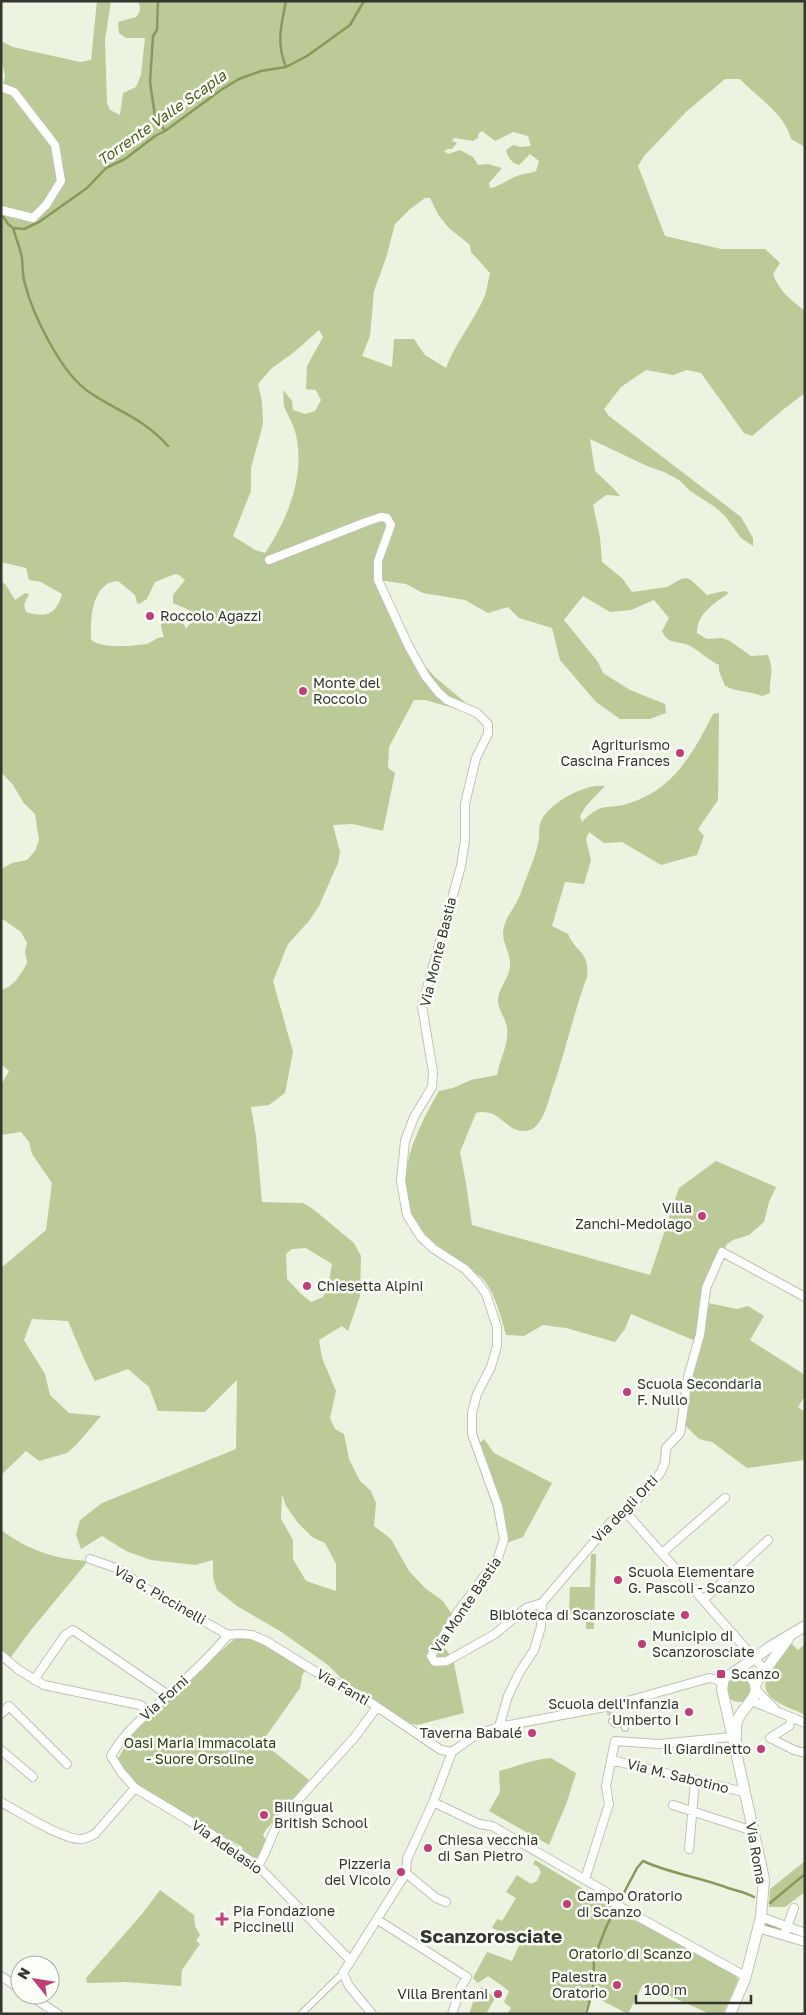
<svg xmlns="http://www.w3.org/2000/svg" width="806" height="2015" font-family="'Golos Text',sans-serif">
<rect width="100%" height="100%" fill="#edf3e1"/>
<path fill="#bbca96" fill-rule="evenodd" d="M97,1H111L105,40L107,103L110,110L120,115L123,93L136,87L141,75L145,38H126L119,33L118,22L136,17L140,11L139,1H805V147L791,139C785,114 757,97 740,79H725L686,112L644,156L638,166L665,236L721,249H765L780,263L773,274C779,291 791,300 805,311V393L784,409L752,436L744,433L701,373L687,370L673,375L646,370L621,387L604,409L609,416L741,517L753,538V546L741,538L725,516L715,507L690,491L679,480L664,472L647,466L590,439L595,471L614,489L620,496L606,495L593,505L600,537L602,562L622,578L632,592L667,587L681,579L686,578L691,580L707,595L724,591L729,593C714,604 697,613 697,633L707,639L722,638L730,641L751,656L768,655C775,673 769,676 770,693L762,696C750,691 737,692 725,686L719,671V665C707,659 702,653 692,647C680,639 669,647 662,631L669,618L654,600L631,610L610,612L583,596L564,620L598,662L603,673L630,690L665,704L666,713L650,719H620L596,702L560,660L552,628L519,618L508,607L488,613L465,600L423,593L406,584L378,580L400,638L435,677L473,709L468,712L425,700H414L389,747L388,768L395,773L383,831L352,824L333,825L340,852L338,863L319,906L309,921L288,944L273,981L293,1052L285,1093L269,1105L251,1107L256,1136L262,1202L303,1203L313,1209L354,1243L361,1256L360,1296L348,1331L342,1326L319,1340L322,1358L336,1391L330,1418L335,1429L344,1434L349,1459L360,1481L371,1491L376,1503L374,1526L391,1539L409,1571L425,1588L443,1601L453,1616L438,1639L453,1659L464,1713L417,1725L406,1722L344,1681L328,1665L280,1631L237,1606L217,1590L213,1577V1560L195,1565L151,1560L126,1551L102,1536L81,1549L76,1535L80,1520L102,1503L236,1449L237,1380L205,1412L158,1411L149,1387L128,1369L95,1381C84,1361 77,1341 68,1321L32,1319L24,1340L45,1374L50,1395L69,1413L101,1416L77,1444L67,1453L39,1461L26,1451L1,1475V1268L46,1230L52,1183L32,1154L29,1142L21,1132L1,1135V1085L9,1071L1,1064V990C14,987 21,974 27,963L25,951L27,943L21,932L1,918V869L12,863L27,860L35,851L39,840L35,814L23,802L13,785L1,772V581L6,585L15,600L25,593L29,594L24,605L26,612C46,618 56,615 62,594L41,582L29,580L26,568L1,562V95L5,77L1,55V41L13,47L80,62L91,60ZM482,131L495,141L513,132L528,136L531,146L521,147L513,145L506,150C508,157 511,163 519,165L530,154L539,161L536,171C530,174 525,173 520,175C509,178 501,186 490,188L489,183L502,168L488,164L478,165L473,157L460,150L448,154L444,151L448,149H452L457,143L452,141L454,138L473,141L478,138L479,133ZM425,198H430L439,216L449,228L470,245L471,252L490,273C488,281 487,292 483,300C472,323 455,344 446,368L425,355L414,339H394L392,367L362,356L370,336L374,291L386,258L395,224L409,210ZM319,330L323,337L307,366L306,389L316,390L321,400L315,411L305,414L293,410L292,401L283,390C284,395 283,401 284,406C288,416 294,425 296,435C305,476 288,519 265,553L255,550L233,536L251,491V468L263,424L262,402L258,384L272,368L293,353ZM175,574L179,575L185,580L173,595V603L189,610L194,618L186,629L182,619L176,614L161,621V627L164,637C156,637 153,642 146,644C131,646 103,649 91,640C91,623 90,596 107,584C109,582 115,582 118,581L135,595L137,603L139,604L147,599L155,582ZM306,1248L332,1264L328,1287L323,1297L311,1302L300,1293L287,1279L286,1254L292,1249ZM282,1494L286,1506L298,1523L312,1537L325,1543L336,1564V1591L306,1581L293,1559V1540L281,1519Z
M719,713L718,800L698,829L704,836L697,855L661,865L622,842L604,843L589,832L586,839L591,860L584,884L565,882L552,926L568,934C577,954 590,952 587,977C574,1012 566,1049 554,1084C549,1097 546,1117 535,1127C533,1129 528,1131 525,1131C505,1132 500,1107 476,1113L460,1152L466,1183L472,1225L650,1275L679,1188L716,1161L776,1187L769,1202L764,1222L749,1235L733,1240L727,1244L706,1288L698,1342L631,1314L625,1329L615,1342L566,1328L543,1325L524,1336L506,1335C501,1317 495,1292 482,1278C475,1271 459,1266 450,1258C439,1247 424,1236 416,1223C389,1183 418,1127 439,1091L453,1088L471,1080L497,1075C500,1058 509,1045 507,1027C505,1017 497,1008 498,998C500,986 509,978 510,966C511,955 503,944 503,933C504,918 515,908 520,895C526,878 534,861 538,844C540,837 538,828 541,821C549,803 585,783 605,786L586,806L580,816L582,822C603,800 606,811 630,803C674,789 693,753 713,714Z
M708,1303L737,1309L748,1306L764,1316L750,1340L805,1375V1396L798,1407L805,1412V1460L747,1468L712,1442L699,1439L684,1424V1416Z
M484,1439L494,1453L552,1483L523,1537L504,1544L497,1527L493,1506L473,1449Z
M1,1530C28,1550 54,1559 88,1561L31,1630L11,1657L1,1650Z
M591,1554H596L594,1629H586V1614L569,1613L570,1587H590Z
M238,1636L250,1637L306,1669L302,1676L300,1688L262,1742L309,1780L265,1831L263,1835L267,1842L256,1860L245,1854L242,1847L135,1784L117,1760L133,1734L157,1707Z
M790,1642L798,1650L805,1644V1715C796,1710 784,1707 776,1701C750,1685 778,1658 790,1642Z
M726 1689a13 13 0 1 1 26 0a13 13 0 1 1-26 0Z
M551,1758L576,1773L567,1802L549,1845L489,1811L500,1792L499,1771C516,1767 533,1759 551,1758Z
M535,1860L600,1899L619,1906L617,1913L683,1943L734,1971L738,1980L723,2014H710L643,1984L628,2014L591,1995L584,2014H507L511,2008L504,2002L509,1991L488,1976L478,1983L473,1978L487,1952L512,1961L521,1941L492,1928L497,1919L502,1921L516,1898L506,1892L517,1875L531,1884L537,1881L541,1872L538,1867L533,1864Z
M805,1861V1892L785,1907H769L770,1889Z
M160,1890L194,1915L195,1926L200,1935L196,1941L200,1944L182,1970L181,1986L125,1982L87,1983L86,1978L142,1914Z
M482,1987L495,1998L486,2014H469L476,1993Z"/>
<g fill="none" stroke-linecap="round" stroke-linejoin="round">
<path stroke="#89995a" stroke-width="2.5" d="M158,1L157,30L153,36L150,82L155,116L165,131
M286,1C281,27 276,42 286,67
M1,213L8,224L13,228L24,229L39,222L87,188L106,168L125,159L155,136L165,131L221,90L239,79L261,71L286,67L307,56L350,25L364,1
M13,228C16,238 20,248 22,258C23,266 22,276 25,284C33,316 62,374 89,392C118,412 142,417 168,446
M770,1903L805,1874
M767,1925L779,1929
M794,1934L805,1937
M586,2014L593,1990L594,1960L598,1948L607,1925L637,1868L643,1861C671,1874 700,1877 728,1888C737,1891 745,1892 754,1897"/>
<path stroke="#c8cdbd" stroke-width="5.5" stroke-dasharray="5.5 3" stroke-linecap="butt" d="M609,1710L612,1721"/>
<g stroke="#bec4b2" stroke-width="8">
<path id="pedestrian" d="M612,1721L615,1724L625,1723V1728
M301,2014L343,1973"/>
</g>
<g stroke="#bec4b2" stroke-width="10">
<path id="minor" d="M1,87L14,92L55,145L61,181L46,205L33,218L1,210
M269,560L366,522L381,517L387,518L391,525L378,561V580L409,647L426,677L439,693L447,700L477,713L488,724V734L476,758L465,804V840L461,866L422,1006L433,1072L432,1087L414,1117L405,1141L401,1181L407,1215L421,1237L434,1249L465,1269L479,1284L486,1294L497,1327V1346L491,1367L477,1394L472,1413V1434L498,1506L504,1539L498,1558L457,1613L431,1656L435,1662L447,1661L495,1634L526,1608L542,1603L612,1521L623,1513L646,1491L661,1472L665,1462L666,1448L680,1433L688,1377L700,1335L706,1288L722,1252L805,1297
M623,1513L630,1517L761,1666L763,1672
M662,1553L725,1498
M90,1559L119,1569L147,1589L228,1635
M703,1600L768,1540
M228,1635C210,1657 189,1676 168,1695C147,1714 125,1731 111,1756L121,1772L135,1788L213,1835L258,1866L351,1961
M228,1635L240,1634L252,1635L266,1641L316,1672L361,1696L441,1750L452,1752
M1,1655L19,1670L44,1685L140,1705L148,1711
M34,1680L65,1635L73,1630L168,1695
M756,1690L774,1708
M752,1701L805,1723
M1,1714L9,1706L67,1764
M499,1727L508,1696L519,1673L534,1650L541,1627L542,1603
M770,1738L794,1750L805,1753
M770,1738L789,1726L792,1718
M1,1750L33,1777
M611,1760L744,1792
M1,1802C19,1812 62,1839 80,1839C86,1839 90,1836 95,1834L135,1788
M433,1802L479,1824L492,1826L608,1893L615,1904L745,1976
M673,1805L753,1831
M689,1849L695,1781
M258,1866C267,1852 271,1836 279,1821L354,1738L377,1707
M406,1873L436,1898L446,1902
M585,1879L609,1804L606,1786L615,1741L659,1744L731,1737
M761,1917L805,1933
M378,1920L467,1977L461,1987L452,2014
M758,1928L805,1942
M785,1932L794,1908
M1,1976L20,1989
M29,1995L58,2014
M372,2014L349,1986L343,1973L406,1873L407,1859L432,1805L452,1752L477,1734L499,1727L610,1706L709,1678L715,1679L722,1683"/>
</g>
<g stroke="#bec4b2" stroke-width="12">
<path id="tertiary" d="M736,1671L770,1647L805,1626
M755,1684L788,1639
M730,2014L745,1979L761,1917L764,1879L722,1689L724,1678L736,1671C743,1672 749,1674 753,1680C763,1696 742,1707 737,1721C735,1729 736,1741 736,1749"/>
</g>
<use href="#pedestrian" stroke="#fff" stroke-width="5.5"/>
<use href="#minor" stroke="#fff" stroke-width="8"/>
<use href="#tertiary" stroke="#fff" stroke-width="10"/>
</g>
<g fill="#c53d78" stroke="#fcfff7" stroke-width="2">
<circle cx="150" cy="616" r="5"/>
<circle cx="303" cy="691" r="5"/>
<circle cx="680" cy="753" r="5"/>
<circle cx="702" cy="1216" r="5"/>
<circle cx="307" cy="1286" r="5"/>
<circle cx="627" cy="1392" r="5"/>
<circle cx="618" cy="1580" r="5"/>
<circle cx="685" cy="1615" r="5"/>
<circle cx="642" cy="1644" r="5"/>
<rect x="716" y="1669" width="10" height="10" rx="2.5"/>
<circle cx="689" cy="1712" r="5"/>
<circle cx="532" cy="1733" r="5"/>
<circle cx="761" cy="1749" r="5"/>
<circle cx="264" cy="1815" r="5"/>
<circle cx="428" cy="1848" r="5"/>
<circle cx="401" cy="1872" r="5"/>
<circle cx="567" cy="1904" r="5"/>
<path d="M219.5 1911.5h5v5h5v5h-5v5h-5v-5h-5v-5h5z"/>
<circle cx="617" cy="1985" r="5"/>
<circle cx="498" cy="1994" r="5"/>
</g>
<g text-anchor="middle" stroke-width="5" stroke-linejoin="round" paint-order="stroke">
<g font-size="14" fill="#34362f" stroke="#fcfff7" text-anchor="start">
<text x="160" y="621">Roccolo Agazzi</text>
<text x="313" y="688">Monte del<tspan x="313" dy="16">Roccolo</tspan></text>
<text x="670" y="750" text-anchor="end">Agriturismo<tspan x="670" dy="16">Cascina Frances</tspan></text>
<text x="692" y="1213" text-anchor="end">Villa<tspan x="692" dy="16">Zanchi-Medolago</tspan></text>
<text x="317" y="1291">Chiesetta Alpini</text>
<text x="637" y="1389">Scuola Secondaria<tspan x="637" dy="16">F. Nullo</tspan></text>
<text x="628" y="1577">Scuola Elementare<tspan x="628" dy="16">G. Pascoli - Scanzo</tspan></text>
<text x="675" y="1620" text-anchor="end">Bibloteca di Scanzorosciate</text>
<text x="652" y="1641">Municipio di<tspan x="652" dy="16">Scanzorosciate</tspan></text>
<text x="731" y="1679">Scanzo</text>
<text x="679" y="1709" text-anchor="end">Scuola dell'Infanzia<tspan x="679" dy="16">Umberto I</tspan></text>
<text x="522" y="1738" text-anchor="end">Taverna Babalé</text>
<text x="751" y="1754" text-anchor="end">Il Giardinetto</text>
<text x="274" y="1812">Bilingual<tspan x="274" dy="16">British School</tspan></text>
<text x="438" y="1845">Chiesa vecchia<tspan x="438" dy="16">di San Pietro</tspan></text>
<text x="391" y="1869" text-anchor="end">Pizzeria<tspan x="391" dy="16">del Vicolo</tspan></text>
<text x="577" y="1901">Campo Oratorio<tspan x="577" dy="16">di Scanzo</tspan></text>
<text x="233" y="1916">Pia Fondazione<tspan x="233" dy="16">Piccinelli</tspan></text>
<text x="607" y="1982" text-anchor="end">Palestra<tspan x="607" dy="16">Oratorio</tspan></text>
<text x="488" y="1999" text-anchor="end">Villa Brentani</text>
</g>
<g font-size="14" fill="#34362f" stroke="#fcfff7">
<text transform="translate(438 952) rotate(-76)" y="5">Via Monte Bastia</text>
<text transform="translate(625 1509) rotate(-46)" y="5">Via degli Orti</text>
<text transform="translate(160 1595) rotate(30)" y="5">Via G. Piccinelli</text>
<text transform="translate(466 1605) rotate(-56)" y="5">Via Monte Bastia</text>
<text transform="translate(343 1687) rotate(30)" y="5">Via Fanti</text>
<text transform="translate(164 1698) rotate(-42)" y="5">Via Forni</text>
<text transform="translate(678 1776) rotate(14)" y="5">Via M. Sabotino</text>
<text transform="translate(227 1847) rotate(35)" y="5">Via Adelasio</text>
<text transform="translate(756 1853) rotate(80)" y="5">Via Roma</text>
</g>
<g font-size="14" fill="#343d19" stroke="#fcfff7">
<text x="200" y="1748">Oasi Maria Immacolata<tspan x="200" dy="16">- Suore Orsoline</tspan></text>
<text x="630" y="1959">Oratorio di Scanzo</text>
</g>
<g font-size="15" font-style="italic" fill="#4f5e20" stroke="#fcfff7">
<text transform="translate(162 118) rotate(-35)" y="5">Torrente Valle Scapla</text>
</g>
<g font-size="19" font-weight="bold" fill="#34362f" stroke="#fcfff7">
<text x="491" y="1943">Scanzorosciate</text>
</g>
</g>
<rect width="806" height="2015" fill="none" stroke="#34362f" stroke-width="5"/>
<g transform="translate(35 1980) rotate(300)"><circle r="24" fill="#fcfff7" stroke="#acafa7"/>
<path d="M0-4L9 19L0 12L-9 19Z" fill="#c53d78"/>
<text y="-8" font-size="14" font-weight="bold" text-anchor="middle" fill="#34362f">N</text>
</g>
<path d="M636 1995v8h115v-8" fill="none" stroke="#34362f" stroke-width="2.5"/>
<text x="644" y="1995" font-size="15" fill="#34362f" stroke="#fcfff7" stroke-width="4" paint-order="stroke">100 m</text>
</svg>
